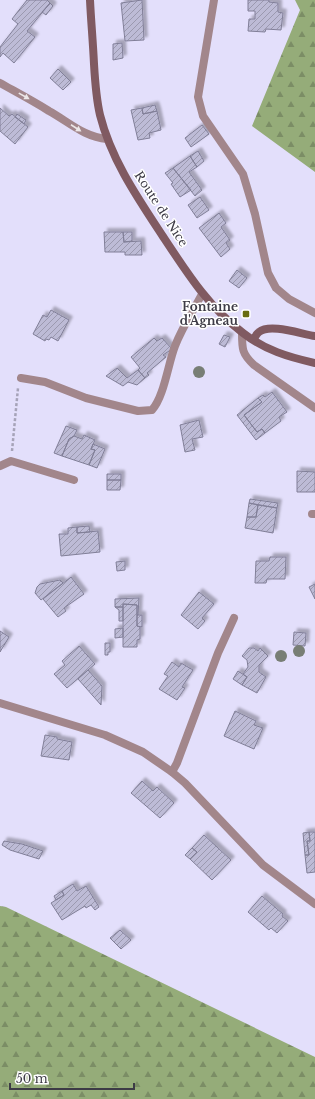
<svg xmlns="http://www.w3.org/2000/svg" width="315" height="1099" font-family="'Libre Baskerville',serif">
<defs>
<pattern id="forest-firs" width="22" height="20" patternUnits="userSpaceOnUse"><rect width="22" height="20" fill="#95ac79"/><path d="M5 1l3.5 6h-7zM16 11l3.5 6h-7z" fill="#7b8d65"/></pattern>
<pattern id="building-hatch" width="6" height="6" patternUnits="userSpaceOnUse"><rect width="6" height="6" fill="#bdbbd6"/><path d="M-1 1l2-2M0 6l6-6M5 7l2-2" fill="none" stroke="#9b99af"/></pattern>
<filter id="shadow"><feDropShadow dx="3.5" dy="-3.5" stdDeviation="1" flood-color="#0004"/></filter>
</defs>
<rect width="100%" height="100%" fill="#e3dffb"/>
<path fill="url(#forest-firs)" d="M295,0H315V172L252,126L300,10Z
M0,906L6,907L315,1057V1099H0Z"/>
<path fill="url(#building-hatch)" stroke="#817f98" filter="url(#shadow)" d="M27,0H47L50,3L27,31L35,37L14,63L3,53L0,57V47L18,24L12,19Z
M142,0L144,40L125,41L121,3Z
M248,0H269V2L278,3V12L283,13L281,30L266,29L265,32L248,31L249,19H255V11H248Z
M50,3L53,6L46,15L42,12Z
M122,43L123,58L113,60V44Z
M58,69L71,82L63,90L50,78Z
M155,105L157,111L143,114L142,108Z
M0,108L9,116L12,114L28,127L15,144L0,131Z
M142,108L143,114L157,111L161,130L149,133L150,138L138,140L131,110Z
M17,114L26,120L24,124L15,117Z
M202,125L209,134L191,147L185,138Z
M198,151L204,161L197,167L190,156Z
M190,156L197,167L189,172L202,190L195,196L173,168Z
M173,168L191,190L180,197L171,184L173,183L165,173Z
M200,197L209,210L197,218L188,205Z
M219,213L226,223L221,227L230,240L226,243L230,249L221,257L199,228Z
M104,232H123L124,242L141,241L142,255H125V252H105Z
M123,232H132V241L124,242Z
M237,270L247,278L239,288L229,281Z
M51,310L69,320L58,341L51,337L49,340L46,339L45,341L33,334L43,315L47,317Z
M224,335L230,337L225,347L219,344Z
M154,338L157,341L162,338L172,349L163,355L166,357L147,373L149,375L145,378L138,370L140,368L131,357Z
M117,368L127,378L138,370L145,378L137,385L128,382L123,386L106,376Z
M272,392L287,412L279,417L281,421L265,433L262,429L257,432L244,415L262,402L258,398L263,395L265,397Z
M258,398L262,402L244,415L257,432L262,429L265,433L256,440L237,415Z
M199,420L203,437L192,439L195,450L185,452L180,425Z
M66,426L77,430L74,436L69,439L62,456L54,453Z
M84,435L95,440L91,449L95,450L89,465L62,456L69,439L74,436L82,439Z
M93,444L105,449L97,468L89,465L95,450L91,449Z
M297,471L315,472V492H297Z
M107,474H121V480H107Z
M107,480H121L120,490H107Z
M250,499L278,503L277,508L249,503Z
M249,503L258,505L256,517H247Z
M258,505L277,508L273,533L245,528L247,517H256Z
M89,526L90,532L77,533V527Z
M77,527V533L98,531L100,552L61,556L59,534H68V528Z
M270,557H286L285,579H267L266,583H255L256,561H269Z
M125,561V570L117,571L116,562Z
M71,577L84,594L64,608L66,611L58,617L43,599Z
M60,580L63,583L41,600L35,593L37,587L40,584Z
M315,584V599L309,587Z
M199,592L214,604L202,618L205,621L198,629L181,615Z
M139,598L138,615H137V605L123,604V607H115V599Z
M123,604L137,605V626L140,627V639L137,640V647H123Z
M115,607H123V621H119V610Z
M137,615H142V627L137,626Z
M123,628V637L115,638V629Z
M0,631L9,637L0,652Z
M294,632L306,633L305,646L293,645Z
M105,643H110V652H108V655H105Z
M79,646L95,664L67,688L54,674L65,665L62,661Z
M249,648H254L258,651L260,648L268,656L259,665V672L266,677L257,693L242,685L247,677L243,674L248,667L247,660L242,656Z
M172,662L179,667L181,663L193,670L182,687L185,688L177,700L159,689L168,676L164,674Z
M88,670L102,686L101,705L78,679Z
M238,671L247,677L242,685L233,679Z
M235,711L256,721L254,725L263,728L254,749L224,736Z
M45,735L57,737V739L72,742L69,760L41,756Z
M142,781L153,791L157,787L174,803L160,818L131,793Z
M309,832H315V872L307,873L305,855H309L307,841H310Z
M309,832L310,841H307L309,855H305L303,833Z
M204,835L231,860L212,880L190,859L197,852L192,848Z
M4,841L22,844L43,851L39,859L10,850L2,845Z
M192,848L197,852L190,859L185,855Z
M73,884L77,891L86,886L99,907L95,910L91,905L86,908L85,906L62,920L51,903L64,895L62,891Z
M62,891L64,895L56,900L54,896Z
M262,896L283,914L282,916L288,921L277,933L271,928L269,930L248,912Z
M120,930L131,940L121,949L110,938Z"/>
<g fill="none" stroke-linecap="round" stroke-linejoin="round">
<path stroke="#a6a3b8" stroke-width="2.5" stroke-dasharray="3 2" stroke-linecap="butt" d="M12,451L18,388"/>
<path stroke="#a2868b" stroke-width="8" d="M172,772L177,763L218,653L234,618"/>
<path stroke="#a2868b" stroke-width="8" d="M214,0L198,97L203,116L243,174L255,214L268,273L276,288L289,299L315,313
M0,83C16,92 33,101 49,111C69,122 84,137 107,139
M242,333C242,349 242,354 254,365L315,408
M21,378L45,382L86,398L138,411L152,410C164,397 168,364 175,346C182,328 193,311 202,294
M0,466L11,461L74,480
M312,514H315
M0,703L105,735L143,752L172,772L185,783L263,865L315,904"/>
<path stroke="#805a61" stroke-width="8" d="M90,0C91,21 93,42 94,64C95,81 96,98 100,115C111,159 137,197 162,235C186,271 208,307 243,333C265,350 288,357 315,363
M253,340C255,338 256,334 259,332C270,323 301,334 315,336"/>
</g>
<g fill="#787e75">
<circle cx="199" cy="372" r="6"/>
<circle cx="299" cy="651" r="6"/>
<circle cx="281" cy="656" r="6"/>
</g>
<defs><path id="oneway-solid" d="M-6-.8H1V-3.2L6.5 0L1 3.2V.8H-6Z"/></defs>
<g fill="#ece7e8">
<use href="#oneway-solid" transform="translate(24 96) rotate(29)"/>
<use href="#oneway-solid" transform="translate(76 128) rotate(33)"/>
</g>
<rect fill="#696d10" stroke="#fff" stroke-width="1.5" x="242" y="310" width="8" height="8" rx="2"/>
<g text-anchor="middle" stroke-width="3" stroke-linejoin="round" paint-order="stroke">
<g font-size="12" fill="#3d3b46" stroke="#fff">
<text transform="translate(161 209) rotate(57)" y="4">Route de Nice</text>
</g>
<g font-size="12" font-weight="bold" fill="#3d3b46" stroke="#fff" text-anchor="end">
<text x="238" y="311">Fontaine<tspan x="238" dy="14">d'Agneau</tspan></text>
</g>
</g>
<path d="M10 1083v6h124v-6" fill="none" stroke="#3d3b46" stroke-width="2"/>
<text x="16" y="1083" font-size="12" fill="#3d3b46" stroke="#ffffff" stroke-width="3" paint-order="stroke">50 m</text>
</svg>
